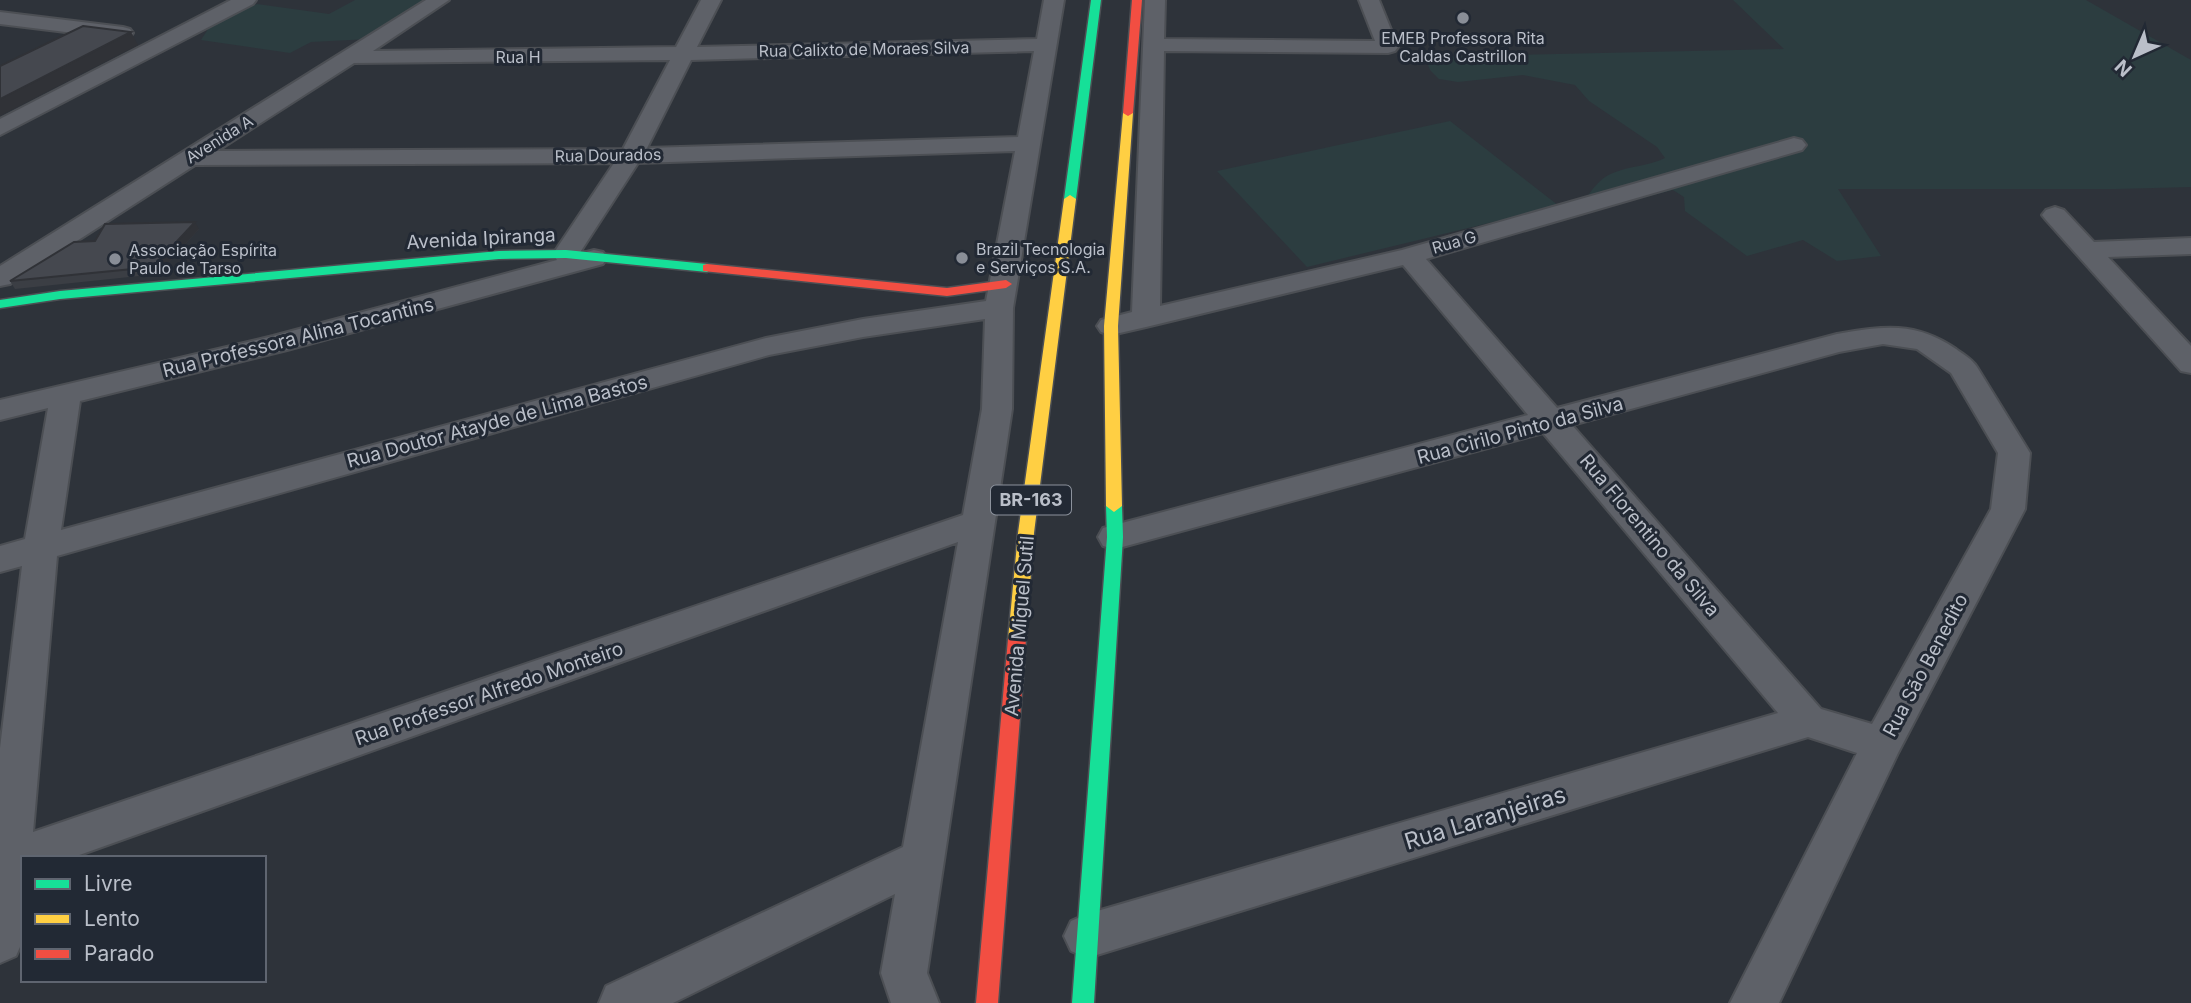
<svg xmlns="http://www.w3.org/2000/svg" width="2191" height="1003" font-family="Inter,sans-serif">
<rect width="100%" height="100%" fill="#2e333a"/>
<path fill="#2c3d40" d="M355,0H430L369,39L311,42L290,53L201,40L210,26L257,4L329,14Z
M1733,0H2086L2191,60V187L2116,189H1838L1881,256L1837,261L1803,240L1747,256L1685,211L1684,197L1673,190L1572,216C1586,202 1594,180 1613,173C1629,166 1649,166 1665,158L1657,147L1589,101L1575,85L1523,75L1458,82L1439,79L1430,70L1425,57L1784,49Z
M1450,121L1559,206L1307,267L1217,171Z"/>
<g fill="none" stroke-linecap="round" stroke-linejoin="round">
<g stroke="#4c4f54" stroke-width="4">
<path id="street" d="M231,0H256L253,4L0,135V119Z
M426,0H449L373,51L676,47L701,0H721L697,47L1037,39L1044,0H1064L1013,308L1012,409L927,973L939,1003H891L881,973L895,894L673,1003H599L606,986L903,847L958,542L71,858H23V940L16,956L0,963V748L22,566L0,572V546L25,539L48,408L0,420V400L273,336L557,260L553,254L614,163L195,165L10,284L0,286V266ZM1034,51L1018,137L647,148L691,60ZM670,60L623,149L217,151L354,63ZM1015,151L986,301L863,319L766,338L61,530L80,401L287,350L603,264L607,258L603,252L594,250L579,254L638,163ZM985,319L982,409L963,515L33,832L57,556L769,355L863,337Z
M1145,0H1165L1164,39L1375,41L1359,0H1379L1398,47L1395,51L1388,53L1164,51L1160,306L1402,250L1794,138L1802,140L1806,145L1802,150L1426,259L1557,408L1837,334C1884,326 1915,321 1956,349C1964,355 1972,359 1977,367L2030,453L2025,509L1898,753L1779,1003H1730L1857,753L1808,737L1087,958L1071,951L1064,936L1071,921L1087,914L1778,713L1543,433L1115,549L1103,546L1098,537L1103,528L1528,415L1403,265L1146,327L1111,335L1101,332L1097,326L1101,320L1132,312ZM1883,344L1917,349L1951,373L1998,453L1991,509L1872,724L1821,709L1572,425L1839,352Z
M0,12L123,27L130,29L133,33L130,37L123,39L0,24Z
M2055,207L2064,210L2094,242L2191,238V254L2108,257L2191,346V373L2181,371L2046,220L2042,215L2046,210Z"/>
</g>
<g stroke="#4c4f54" stroke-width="3">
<path id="fast" d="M1091,0H1101L1076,199L1070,203L1064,199Z
M566,250L707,264L713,268L707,272L566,258L499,259L60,299L0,308V300L60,291L499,251Z
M1114,500L1122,506L1123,537L1094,1003H1072L1107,537L1106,506Z"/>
</g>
<g stroke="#4c4f54" stroke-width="3">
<path id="slow" d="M1128,110L1133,113L1118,326L1122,506L1114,512L1106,506L1104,326L1123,113Z
M1070,195L1076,199L1034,533L1026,639L1023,644L1017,646L1011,644L1008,639L1018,533L1064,199Z"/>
</g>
<g stroke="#4c4f54" stroke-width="3">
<path id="jam" d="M1132,0H1142L1133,113L1128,116L1123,113Z
M707,264L947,288L1006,280L1012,284L1006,288L947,296L703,271V265Z
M1017,632L1023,634L1026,639L998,1003H976L1008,639L1011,634Z"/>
</g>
<use href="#street" fill="#5e6168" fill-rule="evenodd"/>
<use href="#fast" fill="#16e098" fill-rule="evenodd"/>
<use href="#slow" fill="#ffcf43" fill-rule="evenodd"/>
<use href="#jam" fill="#f24e42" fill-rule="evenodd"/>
</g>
<path fill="#3b3e44" d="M199,229L158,274L15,289L10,281L95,241Z"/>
<path fill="#303237" d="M131,32L138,45L0,116V99Z
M195,222L199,229L158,274L153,267Z"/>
<path fill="#45484f" stroke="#303237" stroke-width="2" d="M83,26L131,32L0,99V66Z
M195,222L153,267L10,281L74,242L95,241L105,224Z"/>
<g fill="#898e97" stroke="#222934" stroke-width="2.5">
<circle cx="1463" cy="18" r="7"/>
<circle cx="962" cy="258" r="7"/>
<circle cx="115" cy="259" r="7"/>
</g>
<g text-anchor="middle" stroke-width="6" stroke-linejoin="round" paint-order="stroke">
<g font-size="16" fill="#babfc9" stroke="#222934" text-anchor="start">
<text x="1463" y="44" text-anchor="middle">EMEB Professora Rita<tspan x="1463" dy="18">Caldas Castrillon</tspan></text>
<text x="976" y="255">Brazil Tecnologia<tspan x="976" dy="18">e Serviços S.A.</tspan></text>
<text x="129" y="256">Associação Espírita<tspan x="129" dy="18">Paulo de Tarso</tspan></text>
</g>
<g font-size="16" fill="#babfc9" stroke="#222934">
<text transform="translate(864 49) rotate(-1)" y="6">Rua Calixto de Moraes Silva</text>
<text x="518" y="63">Rua H</text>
<text transform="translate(219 139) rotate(-32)" y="6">Avenida A</text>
<text transform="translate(608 155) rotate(-1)" y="6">Rua Dourados</text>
<text transform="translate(1454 242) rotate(-16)" y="6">Rua G</text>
</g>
<rect fill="#222934" stroke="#8c929c" stroke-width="2" x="991" y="485.5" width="80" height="29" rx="5"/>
<g font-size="18" font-weight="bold" fill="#babfc9">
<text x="1031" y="506">BR-163</text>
</g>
<g font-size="19" fill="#babfc9" stroke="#222934">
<text transform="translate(481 238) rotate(-3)" y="7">Avenida Ipiranga</text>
<text transform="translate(298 337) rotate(-14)" y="7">Rua Professora Alina Tocantins</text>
<text transform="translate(497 421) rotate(-15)" y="7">Rua Doutor Atayde de Lima Bastos</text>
<text transform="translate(1520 430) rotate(-15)" y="7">Rua Cirilo Pinto da Silva</text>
<text transform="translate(1650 535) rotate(50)" y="7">Rua Florentino da Silva</text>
<text transform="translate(1019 626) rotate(-85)" y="7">Avenida Miguel Sutil</text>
<text transform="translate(1925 665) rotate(-62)" y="7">Rua São Benedito</text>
<text transform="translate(489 693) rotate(-19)" y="7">Rua Professor Alfredo Monteiro</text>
</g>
<g font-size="23" fill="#babfc9" stroke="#222934">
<text transform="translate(1485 818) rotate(-17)" y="8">Rua Laranjeiras</text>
</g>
</g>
<rect x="21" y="856" width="245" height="126" fill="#222934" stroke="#5f6570" stroke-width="2"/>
<rect x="35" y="879" width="35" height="10" fill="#16e098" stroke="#5f6570" stroke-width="2"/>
<text x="84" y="891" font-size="21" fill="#babfc9">Livre</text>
<rect x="35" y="914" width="35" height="10" fill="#ffcf43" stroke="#5f6570" stroke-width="2"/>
<text x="84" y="926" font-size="21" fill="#babfc9">Lento</text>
<rect x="35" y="949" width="35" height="10" fill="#f24e42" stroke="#5f6570" stroke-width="2"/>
<text x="84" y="961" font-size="21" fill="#babfc9">Parado</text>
<g transform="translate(2135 56) rotate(224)" stroke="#222934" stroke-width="5" paint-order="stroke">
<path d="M0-5L12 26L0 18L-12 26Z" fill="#babfc9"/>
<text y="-10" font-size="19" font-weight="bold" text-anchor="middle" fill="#babfc9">N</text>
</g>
</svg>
